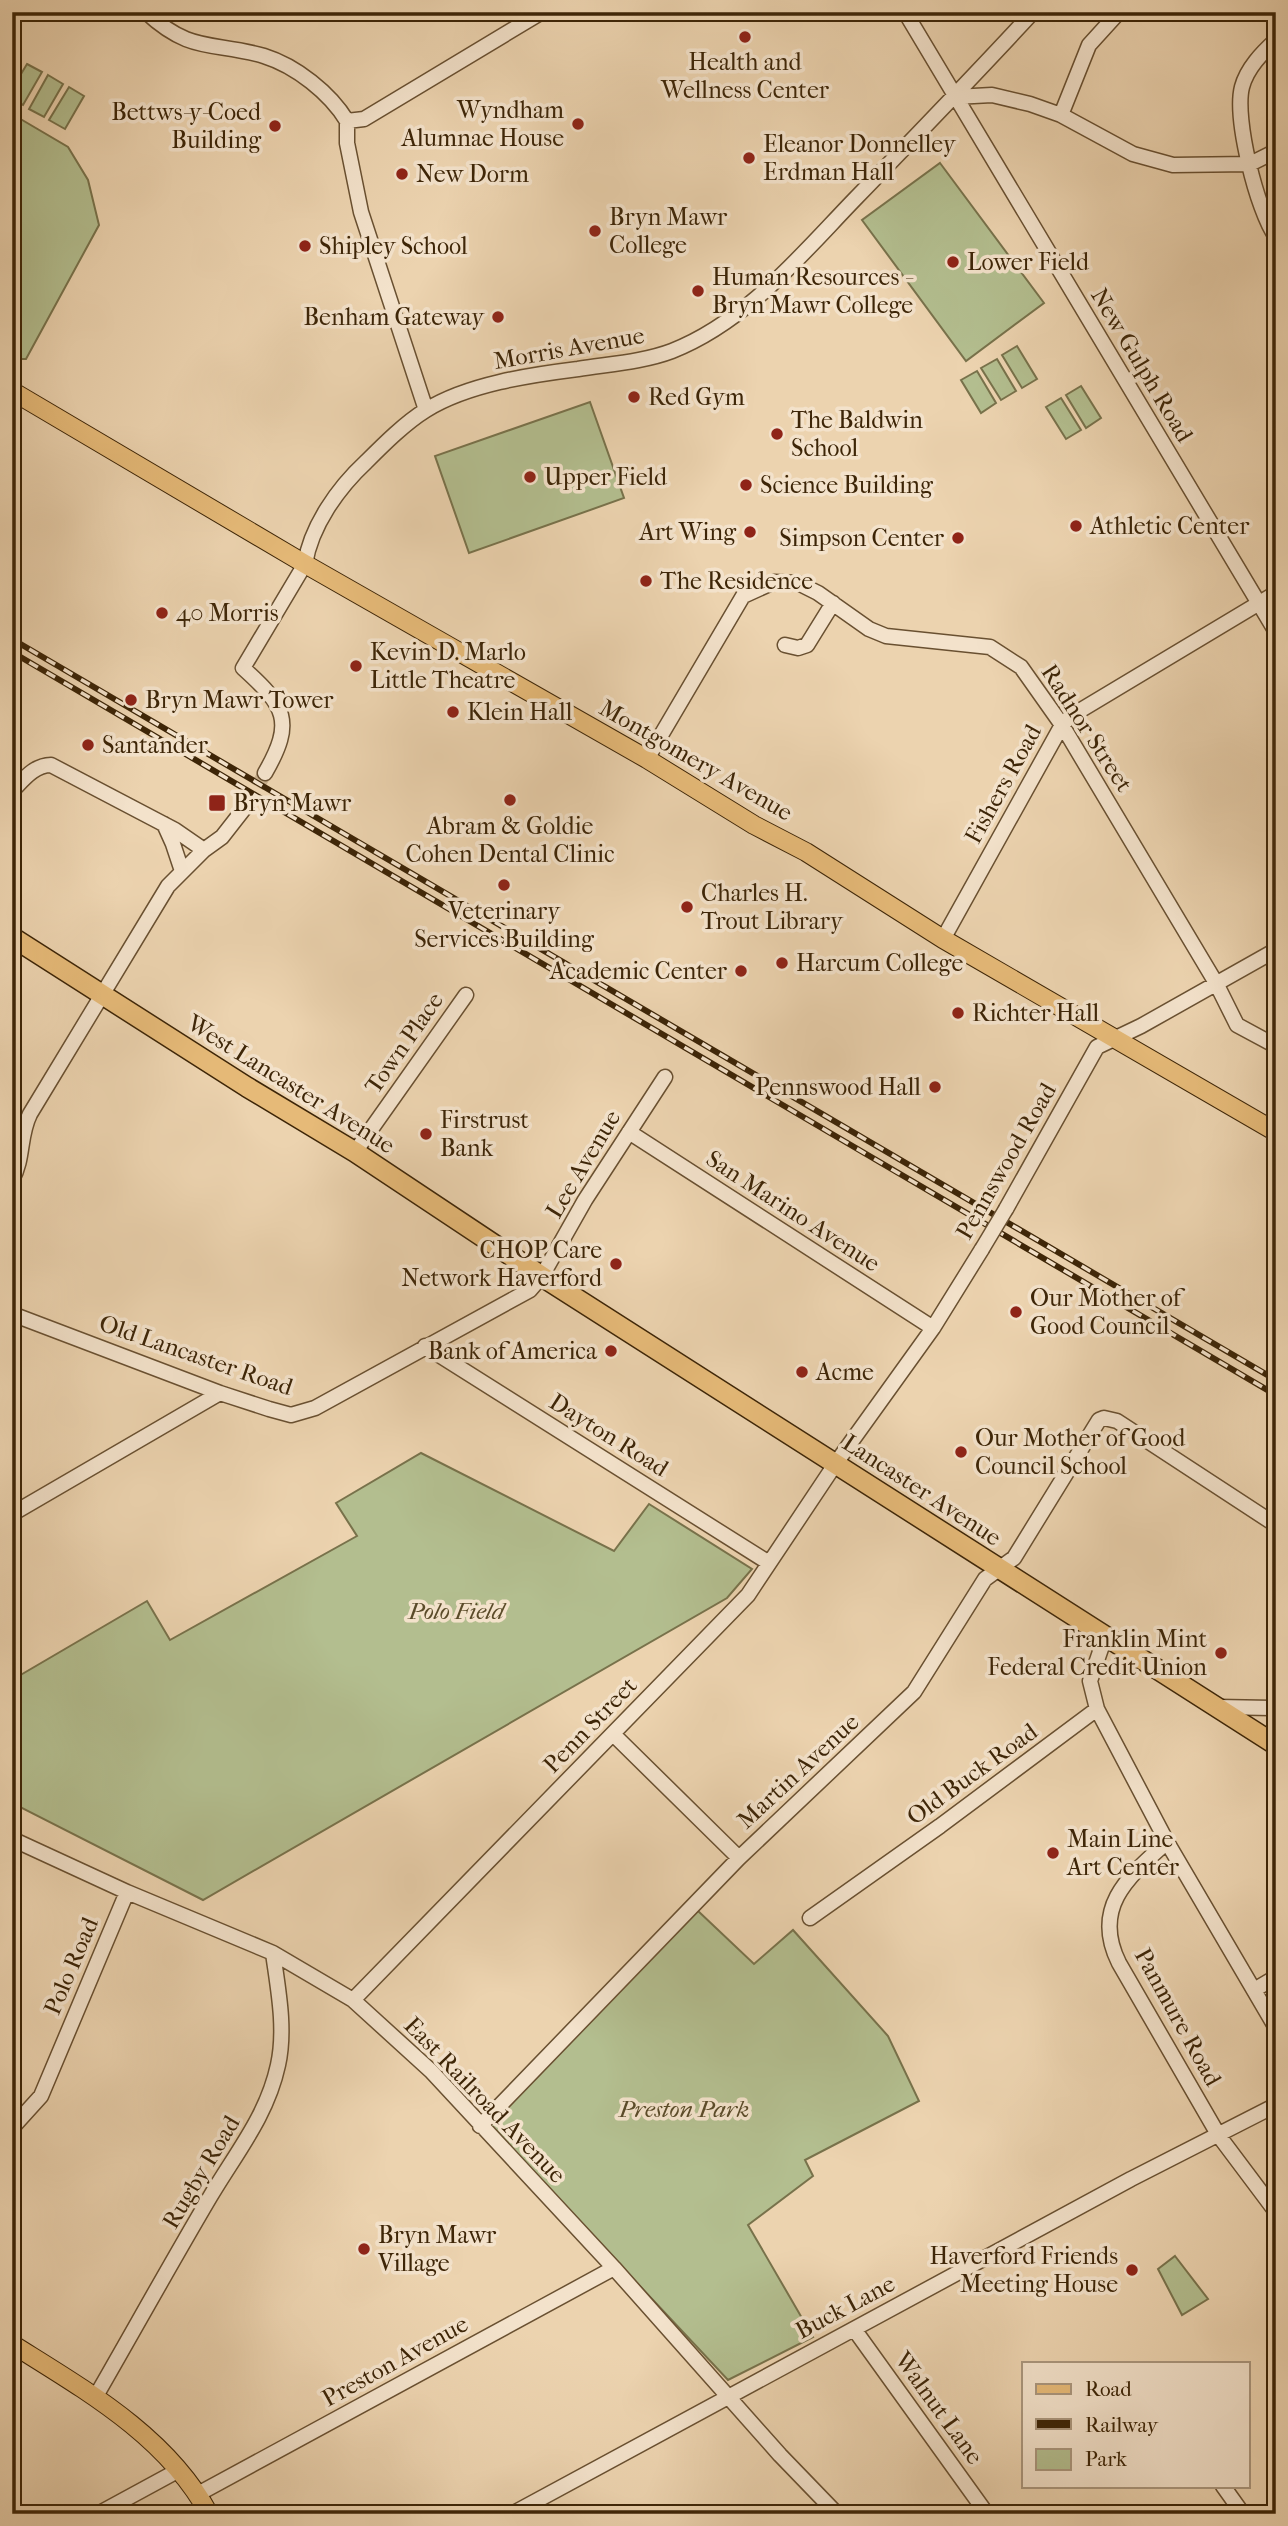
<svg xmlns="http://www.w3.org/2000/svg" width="1288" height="2526" font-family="'IM FELL French Canon',serif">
<rect width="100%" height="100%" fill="#ecd3af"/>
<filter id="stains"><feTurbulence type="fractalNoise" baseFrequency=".00286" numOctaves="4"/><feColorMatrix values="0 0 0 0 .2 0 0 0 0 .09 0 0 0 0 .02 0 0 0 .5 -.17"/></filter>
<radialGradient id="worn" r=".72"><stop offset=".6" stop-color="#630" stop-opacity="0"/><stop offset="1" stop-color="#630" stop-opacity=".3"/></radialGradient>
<path fill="#b3be8f" stroke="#78724b" stroke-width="2" d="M27,64L42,72L23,105L12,99V89Z
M48,75L63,84L44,117L29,109Z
M69,87L84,96L65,129L49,120Z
M12,114L68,147L88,180L99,225L26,359H12Z
M940,163L1044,303L966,361L862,220Z
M1017,346L1037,379L1022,388L1002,355Z
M997,359L1016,391L1001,400L981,368Z
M977,371L996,403L981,413L961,380Z
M1081,386L1101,418L1086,428L1066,395Z
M1061,398L1081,430L1066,439L1046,407Z
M590,402L624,498L469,553L435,456Z
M421,1453L614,1551L649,1504L752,1569L727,1598L203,1900L12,1803V1680L147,1601L170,1640L357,1536L336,1503Z
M697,1910L754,1964L793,1930L888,2036L919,2101L805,2160L813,2176L748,2225L813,2337L728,2380L488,2124Z
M1175,2256L1208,2299L1182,2315L1158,2269Z"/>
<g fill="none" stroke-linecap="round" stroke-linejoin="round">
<path stroke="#c9b08d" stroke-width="14" stroke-dasharray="14 7" stroke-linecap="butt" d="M247,805L265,773"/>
<g stroke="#695031" stroke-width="17">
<path id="minor" d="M146,12C191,54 213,41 264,56C296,66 330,93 347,121L364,119L542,12
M905,12L1276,632
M1276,40C1262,53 1247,68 1242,87C1234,118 1257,211 1276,237
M955,97L992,95L1030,104L1061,115L1133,154L1173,165L1250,164L1276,151
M1061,115L1089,45L1119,12
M347,121V143L361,212L426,410
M785,645L798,648L807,645L833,603
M647,759L743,596L774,582L798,583L818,593L869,629L886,636L990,647L1021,667L1062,725L1216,983L1237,1025L1276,1046
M265,773C295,721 285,706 243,668L305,564C311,526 338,488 366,462C384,444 405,423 426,410C468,384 530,375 578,369C609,364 643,362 672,351C746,322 800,256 854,200C914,138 974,76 1033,12
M12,791C23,780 34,765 51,765L175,830L204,850
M164,824L173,844L182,871
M943,939L1062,725L1071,716L1276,593
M629,1132L933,1328
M355,1152L466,995
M12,1180C24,1158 19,1136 30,1114L168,886L204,850L222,837L247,805
M1006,1209L1097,1047L1141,1026L1276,950
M12,1314L220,1393L269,1409L291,1415L315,1408L530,1290L542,1276L585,1200L665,1077
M425,1346L769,1563
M12,1514L220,1393
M1218,1707L1276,1708
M1097,1709L1167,1842L1276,2028
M613,1734L739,1858
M12,1839L127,1892L273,1953L353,2000L431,2071L614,2268L780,2455L837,2514
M1167,1842C1129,1876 1091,1907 1119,1963L1219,2136L1276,2212
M810,1918L940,1826L1097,1709L1090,1681L1105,1637
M1254,1990L1276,1977
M353,2000L748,1595L836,1463L933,1328L982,1249
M480,2126L739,1858L914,1692L985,1579L1014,1558L1099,1420L1104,1418L1117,1421L1276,1525
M12,2128L41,2096L127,1892
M854,2329L987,2514
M96,2396C134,2330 171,2263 210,2197C236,2153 267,2116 278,2065C286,2029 278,1989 273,1953
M1223,2486L1243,2514
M198,2494L614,2268
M98,2514L179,2470
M512,2514L1131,2179L1276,2105"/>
</g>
<g stroke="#3d2507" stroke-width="20">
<path id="major" d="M12,391L305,564L647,759L754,825L806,852L943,939L1276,1132
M12,2344C85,2390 167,2436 209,2514"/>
</g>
<g stroke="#3d2507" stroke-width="22">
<path id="highway" d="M12,937L247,1087L355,1152L549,1281L1276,1745"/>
</g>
<use href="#minor" stroke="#f3e2cb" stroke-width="14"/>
<use href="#major" stroke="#e6ba78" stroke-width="18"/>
<use href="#highway" stroke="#e6ba78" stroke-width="19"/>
<g stroke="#3d2507" stroke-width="6">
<path id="rail" d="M12,639L1276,1380
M12,652L1276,1395"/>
</g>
<use href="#rail" stroke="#f3e2cb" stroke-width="3.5" stroke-dasharray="10" stroke-linecap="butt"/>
<g stroke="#695031" stroke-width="17" stroke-linecap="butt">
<path id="minor-bridge" d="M982,1249L1006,1209"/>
</g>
<use href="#minor-bridge" stroke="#f3e2cb" stroke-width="14"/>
</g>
<g fill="#8f2418" stroke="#f3e2cb" stroke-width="2.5">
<circle cx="745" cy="37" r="7"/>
<circle cx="578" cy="124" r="7"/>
<circle cx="275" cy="126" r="7"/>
<circle cx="749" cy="158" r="7"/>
<circle cx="402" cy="174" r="7"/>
<circle cx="595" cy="231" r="7"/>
<circle cx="305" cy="246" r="7"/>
<circle cx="953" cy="262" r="7"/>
<circle cx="698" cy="291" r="7"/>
<circle cx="498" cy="317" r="7"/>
<circle cx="634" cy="397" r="7"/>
<circle cx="777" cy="434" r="7"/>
<circle cx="530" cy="477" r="7"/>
<circle cx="746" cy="485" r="7"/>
<circle cx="1076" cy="526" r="7"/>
<circle cx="750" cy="532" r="7"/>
<circle cx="958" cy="538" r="7"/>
<circle cx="646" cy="581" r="7"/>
<circle cx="162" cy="613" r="7"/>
<circle cx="356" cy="666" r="7"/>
<circle cx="131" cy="700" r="7"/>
<circle cx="453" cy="712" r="7"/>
<circle cx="88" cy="745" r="7"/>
<circle cx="510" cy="800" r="7"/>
<rect x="208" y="794" width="18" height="18" rx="3.5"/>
<circle cx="504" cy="885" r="7"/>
<circle cx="687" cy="907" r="7"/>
<circle cx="782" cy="963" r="7"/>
<circle cx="741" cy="971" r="7"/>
<circle cx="958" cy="1013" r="7"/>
<circle cx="935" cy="1087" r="7"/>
<circle cx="426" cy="1134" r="7"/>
<circle cx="616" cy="1264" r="7"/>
<circle cx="1016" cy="1312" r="7"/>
<circle cx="611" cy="1351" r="7"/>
<circle cx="802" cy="1372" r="7"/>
<circle cx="961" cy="1452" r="7"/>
<circle cx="1221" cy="1653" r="7"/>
<circle cx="1053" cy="1853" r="7"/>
<circle cx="364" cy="2249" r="7"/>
<circle cx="1132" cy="2270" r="7"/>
</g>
<g text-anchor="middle" stroke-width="7" stroke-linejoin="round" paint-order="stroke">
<g font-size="24" fill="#3d2507" stroke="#f3e2cb" text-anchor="start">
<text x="745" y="70" text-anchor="middle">Health and<tspan x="745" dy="28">Wellness Center</tspan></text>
<text x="564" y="118" text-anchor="end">Wyndham<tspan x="564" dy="28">Alumnae House</tspan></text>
<text x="261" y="120" text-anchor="end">Bettws-y-Coed<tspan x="261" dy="28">Building</tspan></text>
<text x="763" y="152">Eleanor Donnelley<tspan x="763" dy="28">Erdman Hall</tspan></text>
<text x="416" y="182">New Dorm</text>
<text x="609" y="225">Bryn Mawr<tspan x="609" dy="28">College</tspan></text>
<text x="319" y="254">Shipley School</text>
<text x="967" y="270">Lower Field</text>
<text x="712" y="285">Human Resources -<tspan x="712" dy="28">Bryn Mawr College</tspan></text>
<text x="484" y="325" text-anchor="end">Benham Gateway</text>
<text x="648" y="405">Red Gym</text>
<text x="791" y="428">The Baldwin<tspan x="791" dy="28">School</tspan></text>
<text x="544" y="485">Upper Field</text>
<text x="760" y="493">Science Building</text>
<text x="1090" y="534">Athletic Center</text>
<text x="736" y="540" text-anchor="end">Art Wing</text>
<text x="944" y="546" text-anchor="end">Simpson Center</text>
<text x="660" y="589">The Residence</text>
<text x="176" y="621">40 Morris</text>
<text x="370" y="660">Kevin D. Marlo<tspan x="370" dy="28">Little Theatre</tspan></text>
<text x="145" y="708">Bryn Mawr Tower</text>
<text x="467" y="720">Klein Hall</text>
<text x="102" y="753">Santander</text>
<text x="233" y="811">Bryn Mawr</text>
<text x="510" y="834" text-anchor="middle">Abram &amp; Goldie<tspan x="510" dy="28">Cohen Dental Clinic</tspan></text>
<text x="701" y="901">Charles H.<tspan x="701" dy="28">Trout Library</tspan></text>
<text x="504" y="919" text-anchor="middle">Veterinary<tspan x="504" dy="28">Services Building</tspan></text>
<text x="796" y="971">Harcum College</text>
<text x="727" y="979" text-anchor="end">Academic Center</text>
<text x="972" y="1021">Richter Hall</text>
<text x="921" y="1095" text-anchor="end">Pennswood Hall</text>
<text x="440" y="1128">Firstrust<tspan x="440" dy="28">Bank</tspan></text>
<text x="602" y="1258" text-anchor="end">CHOP Care<tspan x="602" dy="28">Network Haverford</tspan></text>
<text x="1030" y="1306">Our Mother of<tspan x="1030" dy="28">Good Council</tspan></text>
<text x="597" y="1359" text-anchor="end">Bank of America</text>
<text x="816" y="1380">Acme</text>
<text x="975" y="1446">Our Mother of Good<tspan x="975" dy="28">Council School</tspan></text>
<text x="1207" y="1647" text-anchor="end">Franklin Mint<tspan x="1207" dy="28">Federal Credit Union</tspan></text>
<text x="1067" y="1847">Main Line<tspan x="1067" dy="28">Art Center</tspan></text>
<text x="378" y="2243">Bryn Mawr<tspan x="378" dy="28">Village</tspan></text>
<text x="1118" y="2264" text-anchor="end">Haverford Friends<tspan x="1118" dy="28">Meeting House</tspan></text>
</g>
<g font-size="24" fill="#3d2507" stroke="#f3e2cb">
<text transform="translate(569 348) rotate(-10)" y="8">Morris Avenue</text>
<text transform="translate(1142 365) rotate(59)" y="8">New Gulph Road</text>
<text transform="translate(1087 728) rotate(57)" y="8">Radnor Street</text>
<text transform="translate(696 760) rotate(30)" y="8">Montgomery Avenue</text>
<text transform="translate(1003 784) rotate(-61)" y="8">Fishers Road</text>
<text transform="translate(404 1043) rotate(-55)" y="8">Town Place</text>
<text transform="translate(291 1084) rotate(32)" y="8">West Lancaster Avenue</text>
<text transform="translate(1006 1161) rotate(-60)" y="8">Pennswood Road</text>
<text transform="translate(583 1164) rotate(-59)" y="8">Lee Avenue</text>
<text transform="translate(793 1211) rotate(33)" y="8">San Marino Avenue</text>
<text transform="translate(196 1355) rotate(19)" y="8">Old Lancaster Road</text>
<text transform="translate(609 1435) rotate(32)" y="8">Dayton Road</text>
<text transform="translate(922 1490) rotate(33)" y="8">Lancaster Avenue</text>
<text transform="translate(590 1725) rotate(-46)" y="8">Penn Street</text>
<text transform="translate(798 1771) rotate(-43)" y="8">Martin Avenue</text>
<text transform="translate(972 1774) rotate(-36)" y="8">Old Buck Road</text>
<text transform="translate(71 1966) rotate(-67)" y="8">Polo Road</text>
<text transform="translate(1178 2017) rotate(61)" y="8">Panmure Road</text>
<text transform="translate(485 2100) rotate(46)" y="8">East Railroad Avenue</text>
<text transform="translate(201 2172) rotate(-59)" y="8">Rugby Road</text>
<text transform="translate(845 2307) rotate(-28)" y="8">Buck Lane</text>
<text transform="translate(395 2361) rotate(-29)" y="8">Preston Avenue</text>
<text transform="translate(939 2408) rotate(54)" y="8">Walnut Lane</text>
</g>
<g font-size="24" font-style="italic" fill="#5a4b29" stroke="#f3e2cb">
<text x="456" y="1619">Polo Field</text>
<text x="684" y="2117">Preston Park</text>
</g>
</g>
<rect width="1288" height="2526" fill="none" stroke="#ecd3af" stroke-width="42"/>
<rect x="14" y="14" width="1260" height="2498" fill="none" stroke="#3d2507" stroke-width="3.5"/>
<rect x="21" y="21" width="1246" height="2484" fill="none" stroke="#3d2507" stroke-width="2"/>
<rect x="1022" y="2362" width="228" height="126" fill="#f3e2cb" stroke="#aa967d" stroke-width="2"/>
<rect x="1036" y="2384" width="35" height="10" fill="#e6ba78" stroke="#aa967d" stroke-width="2"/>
<text x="1085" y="2396" font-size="21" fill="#3d2507">Road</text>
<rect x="1036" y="2419" width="35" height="10" fill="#3d2507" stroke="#aa967d" stroke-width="2"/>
<text x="1085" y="2432" font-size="21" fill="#3d2507">Railway</text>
<rect x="1036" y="2449" width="35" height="21" fill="#b3be8f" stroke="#aa967d" stroke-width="2"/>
<text x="1085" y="2466" font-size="21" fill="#3d2507">Park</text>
<rect width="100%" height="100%" filter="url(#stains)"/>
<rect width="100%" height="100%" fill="url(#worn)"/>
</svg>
